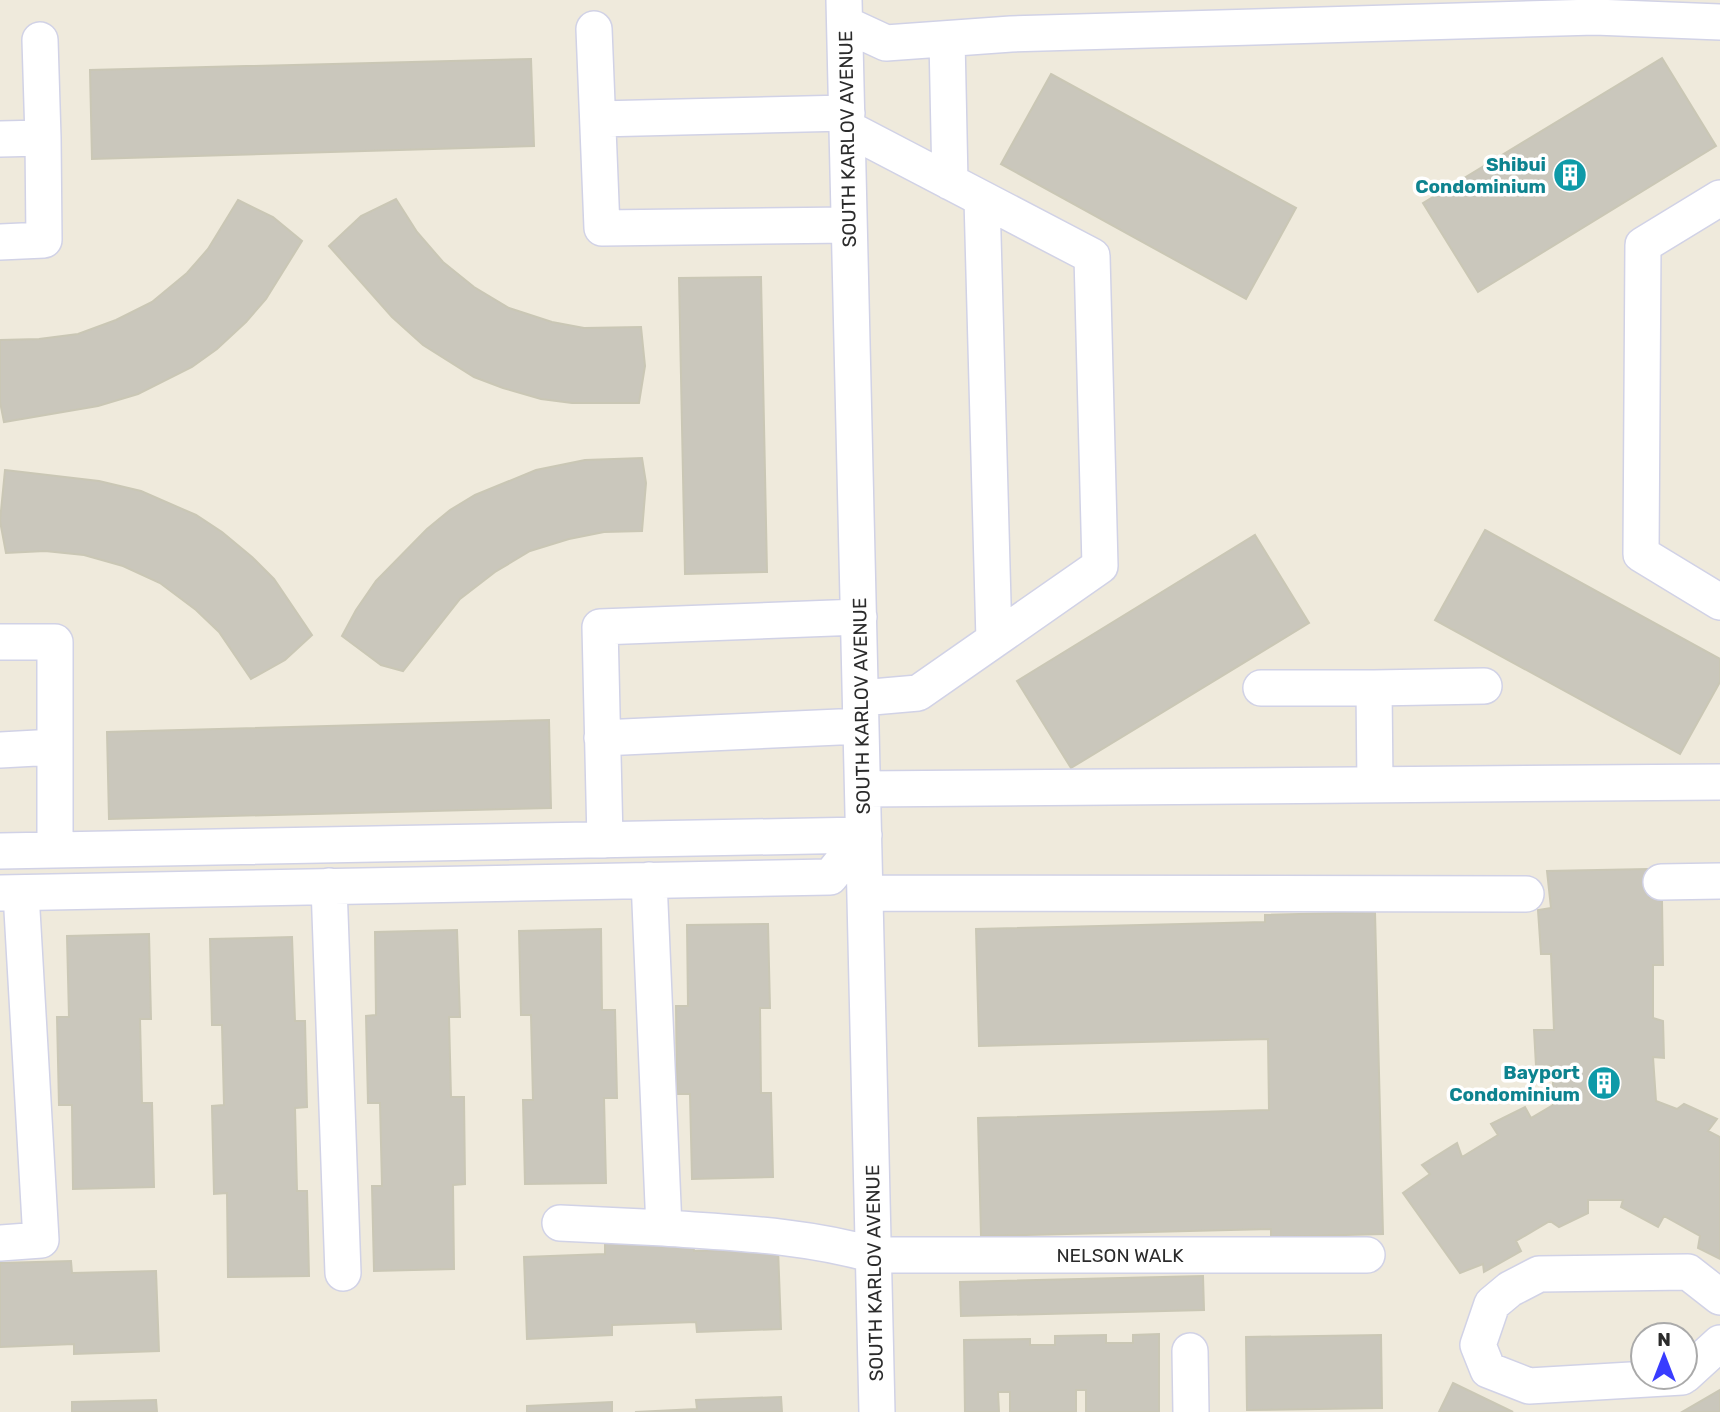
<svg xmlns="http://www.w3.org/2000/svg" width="1720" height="1412" font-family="Rubik,sans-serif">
<rect width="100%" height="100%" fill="#efeadc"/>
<path fill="#cac7bc" stroke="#cac7b5" stroke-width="2" d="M1662,58L1716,146L1478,292L1423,203Z
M531,59L534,146L92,159L90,70Z
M1051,74L1296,208L1246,299L1001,164Z
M396,199L417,232L443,262L474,287L509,308L552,322L584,328L641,327L645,366L639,403H572L541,399L503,388L474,377L423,345L392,317L329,246L361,216Z
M238,200L273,217L302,241L266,299L246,322L217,349L192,367L138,394L98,406L4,422L0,402V340L39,339L78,334L116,320L152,302L187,273L208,249Z
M761,277L767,572L685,574L679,278Z
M642,458L646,483L642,531L604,532L569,539L530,551L495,572L460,599L403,671L381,665L342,636L356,610L376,581L427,529L450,510L475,495L536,470L585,460Z
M5,470L99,481L141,491L196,515L222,532L252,557L274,579L312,635L285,660L251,679L219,632L196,610L160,583L123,566L84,555L45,551L6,553L0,521Z
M1485,530L1720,659V682L1680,754L1435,620Z
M1255,535L1309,623L1071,768L1017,681Z
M549,720L551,808L109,819L107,732Z
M1648,869L1649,897L1662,901L1663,965H1653V1018L1663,1021L1664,1058L1653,1057L1656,1101L1677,1109L1684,1104L1717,1119L1708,1131L1720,1137V1259L1698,1248L1700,1236L1664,1216L1658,1227L1621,1207L1623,1200H1588V1213L1559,1227L1550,1221L1516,1241L1521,1251L1484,1272L1483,1264L1460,1273L1403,1193L1430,1174L1422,1165L1457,1143L1462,1157L1498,1135L1491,1124L1525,1107L1531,1118L1553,1105V1066H1536L1534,1030H1554L1551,954H1541L1538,910L1551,908L1547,871Z
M1375,912L1383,1234L1271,1237V1229L981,1236L978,1118L1269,1110L1268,1039L979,1046L976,929L1265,922V915Z
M768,924L770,1008H760L761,1093H771L773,1177L692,1179L690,1094H677L676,1006H688L687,925Z
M601,929L602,1010H615L617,1098H604L606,1183L525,1184L523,1100H533L531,1015H521L519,931Z
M457,930L460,1017H449L451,1097H464L465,1184L453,1185L454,1269L374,1271L372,1186H382L380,1103H368L366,1016L376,1015L375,932Z
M149,934L151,1019H140L142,1103H152L154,1187L73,1189L72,1105H59L57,1017H69L67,936Z
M292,937L295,1021H305L307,1107L295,1108L297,1191H307L309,1276L228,1277L227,1193L214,1194L212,1106L224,1105L222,1025H212L210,939Z
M693,1239L694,1251L778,1248L781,1329L697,1332L696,1322L612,1325V1335L527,1339L524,1257L605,1254V1242Z
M71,1261L72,1273L156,1271L159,1351L74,1354V1344L0,1347V1263Z
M1203,1276L1204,1310L961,1316L960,1282Z
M1159,1334V1412H1086V1390H1076V1412H1010V1392H998L999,1412H965L964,1340L1030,1339V1345H1055V1336L1106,1335V1343H1133V1335Z
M1381,1335L1382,1408L1247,1410L1246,1337Z
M1453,1383L1513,1412H1439Z
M1720,1390V1412H1682Z
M781,1397L782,1412H635L697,1409L696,1400Z
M156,1400L157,1412H72V1402Z
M612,1402V1412H527V1406Z"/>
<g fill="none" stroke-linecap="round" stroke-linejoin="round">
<g stroke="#d1d2e6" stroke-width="38">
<path id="minor" d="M844,0L877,1412
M845,24L886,43L1011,34L1595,17L1720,22
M594,29L602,228L849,225
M947,39L950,182
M40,40L43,138
M598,119L847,113
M847,128L1092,256L1100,566L918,693L861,698
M0,139L43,138L44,240L0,242
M1720,198L1643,245L1641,554L1720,602
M982,199L994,640
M0,642H55V850
M1261,688H1374
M602,738L861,726
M0,750L55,747
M1375,785L1374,688L1484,686
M863,789L1720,782
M605,840L600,627L859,617
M0,851L864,835
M649,880L664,1228C735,1233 805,1235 874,1255H1367
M1661,882L1720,881
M329,886L343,1273
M0,893L830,877L864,835
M866,893L1526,894
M560,1223L664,1228
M0,1243L41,1240L21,893
M1190,1351L1191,1412
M1685,1375L1720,1343
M1682,1377L1529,1386L1488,1370L1478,1345L1492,1304L1510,1289L1539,1274L1688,1272L1720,1297"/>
</g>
<use href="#minor" stroke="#fff" stroke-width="35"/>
</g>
<defs>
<g id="building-disc" transform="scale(1.75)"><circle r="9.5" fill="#0f9aa8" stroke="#fff"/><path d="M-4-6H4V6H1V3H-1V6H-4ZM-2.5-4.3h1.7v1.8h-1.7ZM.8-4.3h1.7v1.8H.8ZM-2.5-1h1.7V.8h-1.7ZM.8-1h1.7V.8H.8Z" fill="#fff"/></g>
</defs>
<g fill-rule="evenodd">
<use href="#building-disc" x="1570" y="175"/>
<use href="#building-disc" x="1604" y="1083"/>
</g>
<g text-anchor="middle" stroke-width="7" stroke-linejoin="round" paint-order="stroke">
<g font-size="19" fill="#2b2b2b" stroke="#fff">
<text transform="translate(847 139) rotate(-91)" y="7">SOUTH KARLOV AVENUE</text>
<text transform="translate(861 706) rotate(-91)" y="7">SOUTH KARLOV AVENUE</text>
<text x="1120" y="1262">NELSON WALK</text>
<text transform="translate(874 1273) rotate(-91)" y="7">SOUTH KARLOV AVENUE</text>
</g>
<g font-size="19" font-weight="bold" fill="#0d838f" stroke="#fff" text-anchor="end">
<text x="1546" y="171">Shibui<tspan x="1546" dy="22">Condominium</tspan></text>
<text x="1580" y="1079">Bayport<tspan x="1580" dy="22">Condominium</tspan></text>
</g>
</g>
<g transform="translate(1664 1356)"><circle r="33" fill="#ffffff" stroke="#aaaaaa" stroke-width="2"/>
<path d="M0-5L12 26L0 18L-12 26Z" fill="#393cff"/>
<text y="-10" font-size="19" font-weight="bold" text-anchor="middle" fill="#2b2b2b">N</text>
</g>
</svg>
